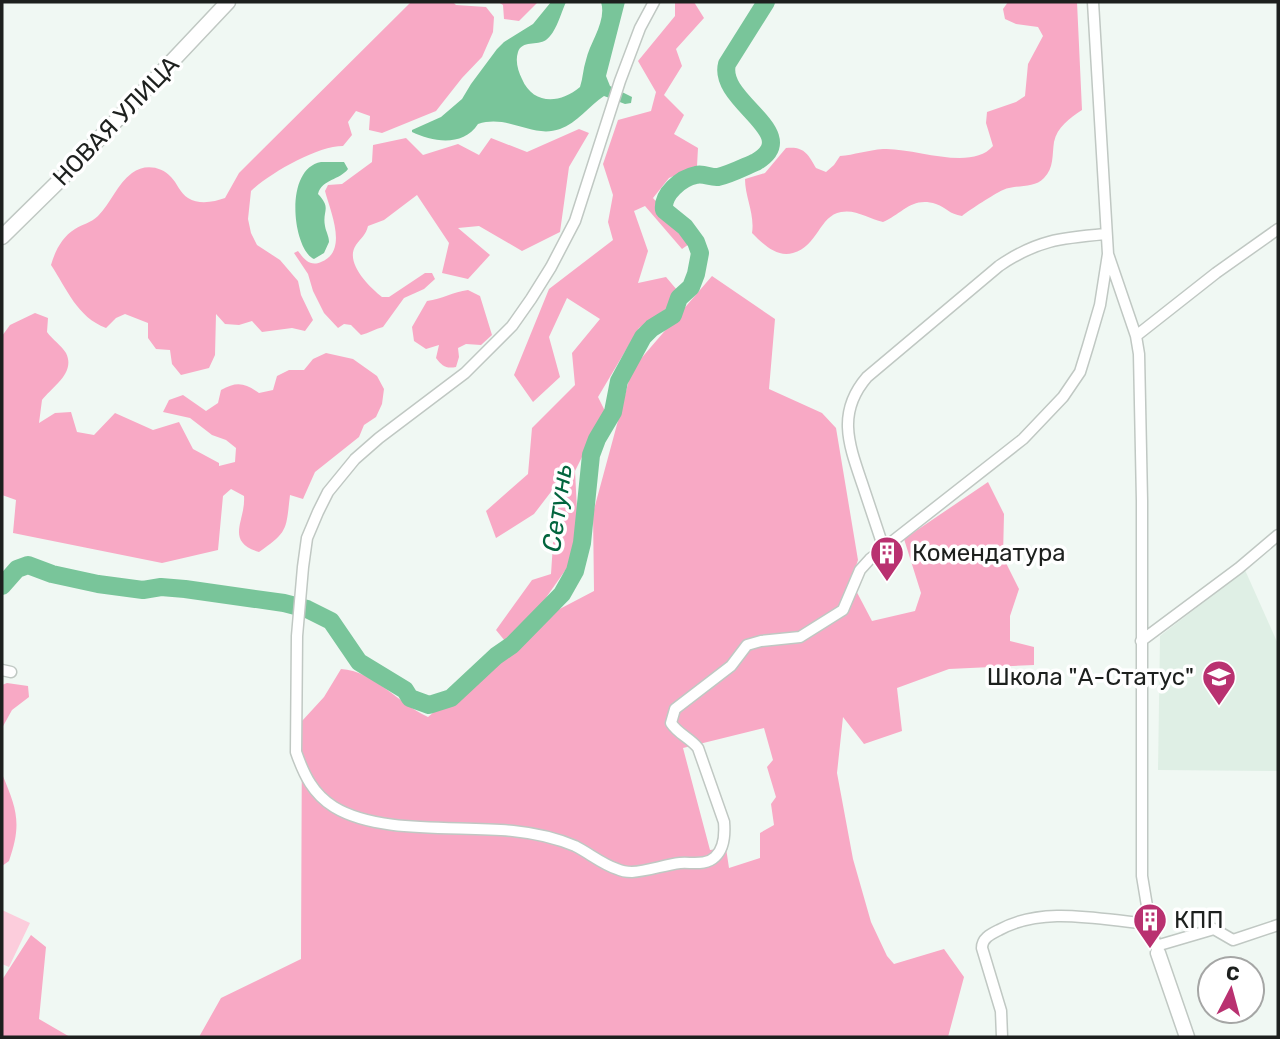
<svg xmlns="http://www.w3.org/2000/svg" width="1280" height="1039" font-family="Rubik,sans-serif">
<rect width="100%" height="100%" fill="#f0f8f3"/>
<path fill="#dfefe5" d="M1245,570L1278,644V771L1158,770L1160,636Z"/>
<path fill="#fccddc" d="M2,910L30,923L9,967L2,964Z"/>
<path fill="#f8a9c5" fill-rule="evenodd" d="M411,2H453L456,5L486,7L494,17L493,32L482,57L462,78L436,111L382,133L369,130L370,116L356,111L348,122L352,135L343,146C317,146 270,173 251,191L248,219L251,233L257,245L280,260L298,281L301,295L313,320L305,331L292,328L262,332L252,321L239,325L225,324L216,314L215,355L209,368L181,375L172,364L170,350L156,349L148,338V323L125,314L116,318L106,328C77,317 67,289 51,265C55,251 62,237 75,229C83,224 91,223 98,216C111,203 117,184 132,173C144,164 161,166 171,177C177,183 180,193 188,198C199,205 214,202 225,198L239,173Z
M498,2H538L519,21L504,19L503,5Z
M675,2H694L704,18L676,49L682,66L664,95L684,115L674,134L698,148L697,166L669,178L653,198L692,242L682,249L645,206L634,211L648,251L638,283L666,277L677,290L667,308L639,328L598,397L605,411L575,471L578,529L569,565L538,609L505,641L496,630L532,580L551,574L557,484L534,514L496,538L486,511L528,474L532,428L575,385L572,353L600,319L567,298L549,337L560,377L533,402L514,375L549,289L613,240L608,222L613,195L603,164L618,120L651,111L656,92L638,61L675,16Z
M1008,2H1077L1082,110C1070,118 1057,127 1054,142C1052,155 1054,168 1044,178C1034,189 1016,184 1003,190C994,194 971,209 962,216C949,214 947,208 936,204C912,196 902,214 883,222C869,219 856,209 841,212C819,216 818,246 793,253C777,258 763,244 752,233C755,214 745,197 745,179L765,173L786,148C804,146 808,154 816,168L826,172L834,165L840,156C854,155 868,150 883,149C913,147 971,172 993,146L986,123L987,112L1016,102L1025,96L1028,64L1043,36L1038,27L1016,24L1005,19L1003,9Z
M579,129L589,133L569,167L560,232L522,251L479,226L458,228L490,255L468,279L442,273L449,243L417,195L384,220L368,226C366,235 361,238 356,245C344,262 369,287 382,297H389L425,273H432L435,279L424,289L404,298L383,327C375,329 369,333 361,335L351,325L344,324L338,328L324,313L313,291L308,274L294,253L298,251C304,259 310,267 321,262C349,251 330,211 325,191L328,185L342,184L372,162L373,145L406,138L423,155L458,144L479,155L491,138L527,152Z
M712,276L775,319L769,389L822,413L836,428L858,560L851,581L872,621L915,611L921,593L904,539L988,482L1004,514L1003,557L1019,589L1010,616V641L1034,647V665L949,669L897,688L902,731L864,744L843,717L837,773L853,859L871,922L887,956L894,964L944,949L964,977L948,1037H199L221,998L301,959L302,721L324,697L341,669C374,671 399,704 428,717L552,613L594,591L593,513L632,369ZM764,728L773,760L767,767L776,797L771,804L774,825L760,833V858L729,868L726,848L710,850L683,748Z
M468,290L480,296L492,335L481,345L466,344L458,348L459,357L456,367C446,369 442,366 436,358L439,345L426,349L414,341L412,327L427,301C442,299 453,292 468,290Z
M35,313L48,318L47,332C52,339 62,346 66,353C76,373 52,387 42,400L39,423L55,413L71,412L77,432L94,435L115,413L153,430L179,422L193,449L219,463V466L235,462L236,448L226,440L212,435L190,418L163,412L169,400L183,395L206,411L218,403L221,390C237,381 245,383 259,393L273,390L277,376L289,370H304L313,359L326,353L353,359L377,376L384,389L382,404L376,417L364,425L359,437L315,472L303,499L290,495C286,530 288,532 259,552C224,541 246,521 244,496L231,489L223,496L218,550L162,563L13,533L16,500L2,495V336L10,325Z
M7,683L28,686L29,697L12,710L2,728V685Z
M2,774C17,809 22,824 9,861L2,866Z
M31,935L46,947L39,1019L70,1037H2V980Z"/>
<path fill="#79c59a" d="M551,2H566C561,13 556,33 546,40C537,46 522,40 518,52C515,61 518,71 522,79C533,105 560,104 580,87C583,78 583,69 586,60C590,42 607,21 601,2H625L606,76L610,86L632,97L631,103L625,104L604,96C589,106 577,123 560,129C532,139 509,114 478,124C463,147 433,142 412,132V130L441,117L462,99L471,84L497,49L504,42L533,24Z
M321,162H344L348,169C340,180 322,179 318,194C332,209 322,210 325,226C326,232 329,236 329,242L324,253L314,259C293,250 283,169 321,162Z"/>
<g fill="none" stroke-linecap="round" stroke-linejoin="round">
<path stroke="#79c59a" stroke-width="18" d="M2,586L17,569L28,565L52,574L98,584L143,590L161,587L185,589L284,603L307,609L331,621L359,662L405,690L410,698L429,705L451,698L496,656L512,645L562,594L575,571L582,543L591,455L597,439L613,412L619,381L643,337L652,328L673,315L679,298L691,287L696,274L700,253L696,242L685,227L664,210C662,194 681,178 696,175C704,173 711,178 718,177C731,174 744,167 756,162C805,133 717,102 727,64L766,2"/>
<g stroke="#c0c8c3" stroke-width="13">
<path id="minor" d="M654,2L640,28L620,81L575,221L551,267L531,299L512,326L465,373L379,438L355,459L328,492L318,512L307,538L303,567L297,636L296,752C304,775 313,794 334,807C380,835 460,825 513,831C533,833 556,838 575,846C589,853 602,864 617,869C621,871 628,872 632,872C648,871 664,865 680,863C691,862 706,866 715,857C724,849 725,834 724,822L698,748C690,738 678,734 671,723L675,709L731,666L747,645L761,641L800,637L843,610L860,570L870,559L1023,439L1063,397L1080,372L1088,346L1100,305L1108,254
M1093,2L1108,254L1136,336L1139,354L1142,501V876L1150,924L1158,953
M1136,336L1216,273L1278,229
M884,549C877,528 870,507 863,486C849,445 836,413 867,377L999,266C1037,240 1061,238 1106,234
M1141,641L1239,568L1278,535
M2,670L11,672
M1156,946L1214,929L1233,940L1278,925
M1002,1037L1001,1011L982,948C982,938 991,934 999,930C1044,905 1101,920 1150,924"/>
</g>
<g stroke="#c0c8c3" stroke-width="17">
<path id="tertiary" d="M2,237L61,179L228,2
M1158,953L1187,1037"/>
</g>
<use href="#minor" stroke="#fff" stroke-width="10"/>
<use href="#tertiary" stroke="#fff" stroke-width="14"/>
</g>
<defs>
<g id="building-pin" transform="scale(1.75)"><path d="M0 17L-7.5 6A9.5 9.5 0 1 1 7.5 6Z" fill="#b93170" stroke="#fff"/><path d="M-4-6H4V6H1V3H-1V6H-4ZM-2.5-4.3h1.7v1.8h-1.7ZM.8-4.3h1.7v1.8H.8ZM-2.5-1h1.7V.8h-1.7ZM.8-1h1.7V.8H.8Z" fill="#fff"/></g>
<g id="school-pin" transform="scale(1.75)"><path d="M0 17L-7.5 6A9.5 9.5 0 1 1 7.5 6Z" fill="#b93170" stroke="#fff"/><path d="M0-5L7-2L0 1L-7-2ZM-4 1L0 2.5L4 1V4Q0 6-4 4Z" fill="#fff"/></g>
</defs>
<g fill-rule="evenodd">
<use href="#building-pin" x="887" y="553"/>
<use href="#school-pin" x="1219" y="677"/>
<use href="#building-pin" x="1150" y="920"/>
</g>
<g text-anchor="middle" stroke-width="7" stroke-linejoin="round" paint-order="stroke">
<g font-size="24" fill="#1d201e" stroke="#fff">
<text transform="translate(116 121) rotate(-46)" y="8">НОВАЯ УЛИЦА</text>
</g>
<g font-size="24" fill="#1d201e" stroke="#fff" text-anchor="start">
<text x="912" y="561">Комендатура</text>
<text x="1194" y="685" text-anchor="end">Школа "А-Статус"</text>
<text x="1174" y="928">КПП</text>
</g>
<g font-size="26" font-style="italic" fill="#02653e" stroke="#fff">
<text transform="translate(557 508) rotate(-82)" y="9">Сетунь</text>
</g>
</g>
<rect width="1280" height="1039" fill="none" stroke="#1d201e" stroke-width="7"/>
<g transform="translate(1231 990) rotate(6)"><circle r="33" fill="#ffffff" stroke="#a5a6a5" stroke-width="2"/>
<path d="M0-5L12 26L0 18L-12 26Z" fill="#b93170"/>
<text y="-10" font-size="19" font-weight="bold" text-anchor="middle" fill="#1d201e">С</text>
</g>
</svg>
